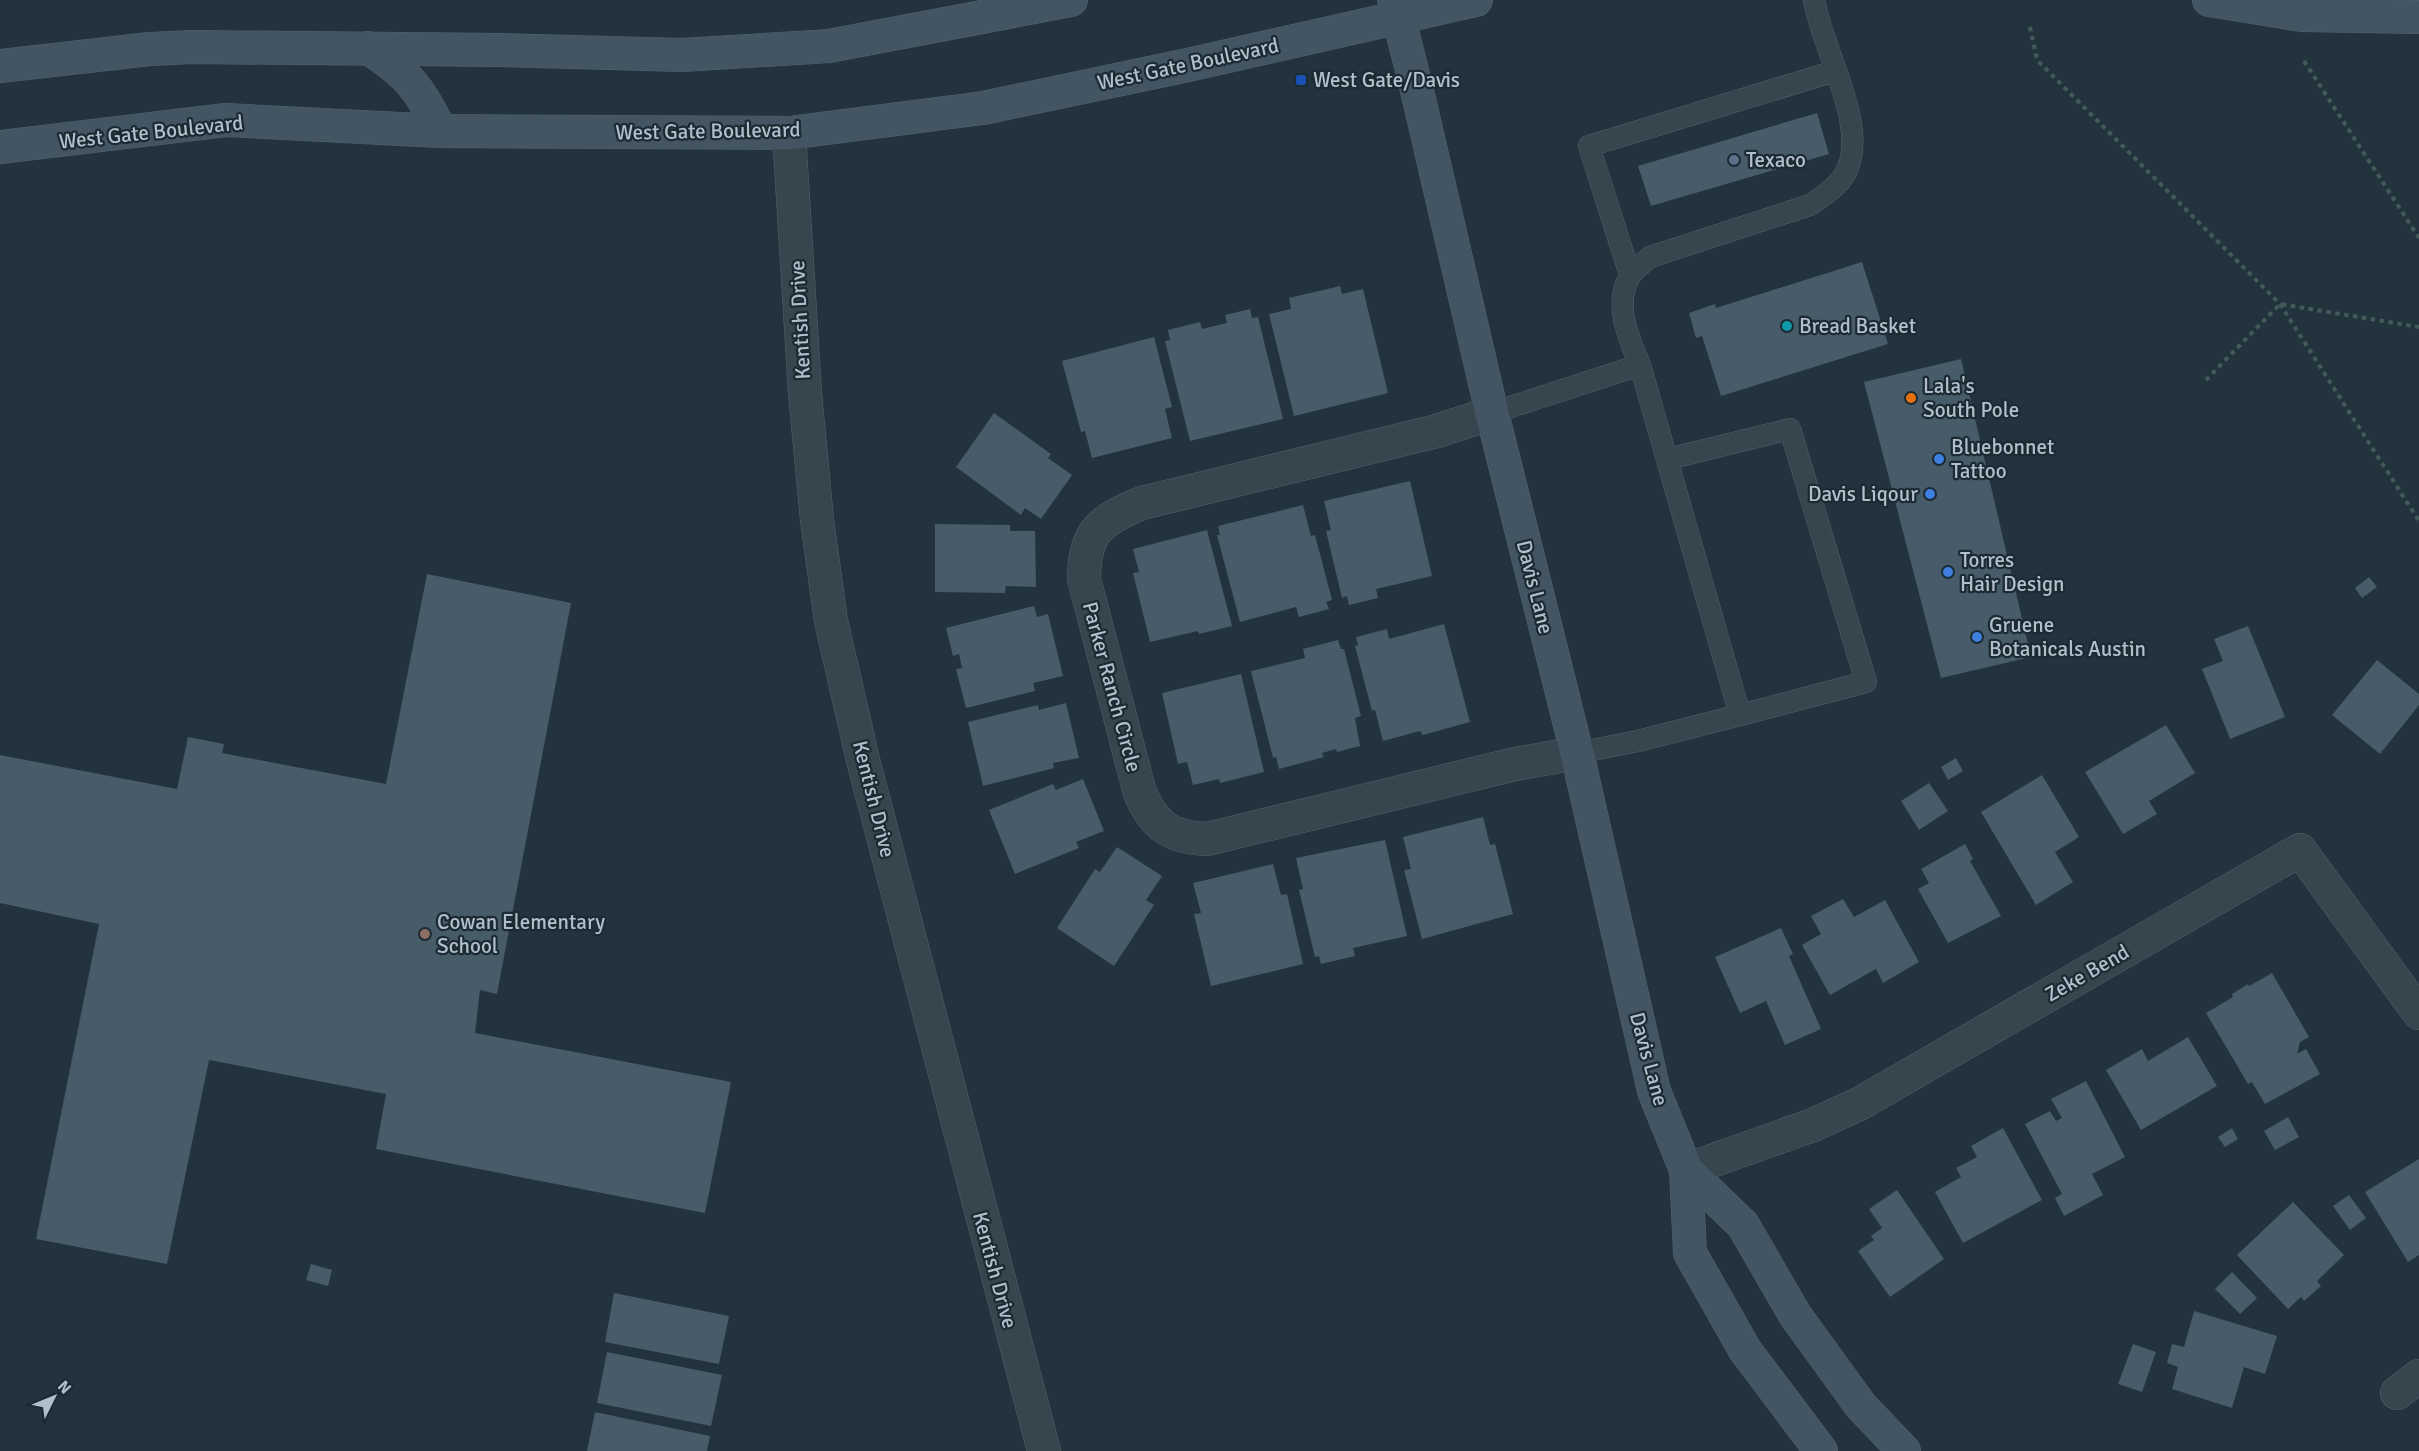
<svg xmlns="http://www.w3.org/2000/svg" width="2419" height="1451" font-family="Signika,sans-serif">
<rect width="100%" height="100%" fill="#22333e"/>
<path fill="#475b68" d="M1817,113L1829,154L1651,206L1638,166Z
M1862,262L1888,344L1721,396L1702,336L1696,338L1689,313L1715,304L1716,308Z
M1340,286L1342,294L1363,289L1388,393L1294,416L1269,314L1291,309L1289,298Z
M1250,309L1252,318L1258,317L1283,419L1190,441L1165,341L1170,340L1168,330L1200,322L1202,329L1227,323L1225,315Z
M1154,337L1172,407L1165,409L1172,438L1092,458L1085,431L1081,432L1062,361Z
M1961,359L2031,657L1941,678L1864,382Z
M994,413L1051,454L1048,458L1072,475L1041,519L1025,508L1021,515L956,467Z
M1410,481L1432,576L1376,589L1378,598L1349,605L1347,596L1342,598L1326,531L1331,530L1324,501Z
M1303,505L1311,536L1315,535L1332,600L1326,602L1329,609L1299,617L1296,607L1240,622L1217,535H1220L1218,526Z
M935,524L1010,525V531H1035L1036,587L1006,586L1005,593L935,592Z
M1207,530L1232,626L1199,634L1198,631L1150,642L1133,573L1139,572L1133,549Z
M427,574L571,603L497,994L480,990L475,1033L731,1082L705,1213L376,1149L386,1094L209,1060L167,1264L36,1239L99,924L0,903V755L177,789L188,737L224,744L222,753L386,784Z
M2369,577L2377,587L2362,598L2355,588Z
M1034,606L1037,617L1048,614L1063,676L1033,683L1035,691L966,708L956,669L962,668L959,654L953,656L946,628Z
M1444,624L1470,722L1423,735L1420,731L1383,741L1375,710L1372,711L1355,646L1358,645L1356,637L1387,629L1389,639Z
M2248,626L2285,717L2230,739L2202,669L2223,661L2214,639Z
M1338,640L1341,649H1344L1361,716L1355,718L1360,746L1337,752L1336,749L1322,753L1324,757L1279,769L1276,757L1273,758L1251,671L1305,658L1303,649Z
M2377,660L2419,694V705L2380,754L2332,715Z
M1241,674L1264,772L1220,783L1219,779L1193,785L1187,762L1178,764L1162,693Z
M1066,703L1079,758L1053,763L1054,768L983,786L968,722L1038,705L1039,710Z
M2166,725L2195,773L2149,801L2157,814L2123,834L2085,772Z
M1956,758L1963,771L1948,780L1941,767Z
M2042,775L2079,837L2055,852L2073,882L2036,905L1981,812Z
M1083,779L1104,831L1076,842L1079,848L1015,874L989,810L1053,784L1056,790Z
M1929,783L1948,811L1919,830L1901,801Z
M1483,817L1490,845L1495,844L1513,914L1422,939L1404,870L1411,869L1403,837Z
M1385,840L1407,936L1353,948L1355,956L1321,964L1319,956L1315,957L1299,890L1303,889L1296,858Z
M1965,844L1973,859L1970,861L2001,916L1948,943L1918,889L1929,883L1921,869Z
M1117,847L1162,876L1146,900L1154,905L1114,966L1057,928L1095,869L1100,872Z
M1273,864L1281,895L1287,894L1303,964L1211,986L1194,914L1201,913L1193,883Z
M1843,899L1854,917L1885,900L1919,962L1883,983L1876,969L1830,995L1802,945L1821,934L1811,916Z
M1781,928L1793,954L1789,956L1821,1029L1785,1045L1766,1001L1740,1013L1715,957Z
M2272,973L2309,1037L2300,1042L2297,1054L2306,1049L2320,1074L2265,1104L2252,1082L2248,1084L2206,1013L2233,997L2232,994L2248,984L2249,986Z
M2188,1037L2217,1086L2141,1130L2106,1070L2142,1049L2148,1061Z
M2086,1081L2125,1157L2092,1174L2103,1195L2064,1216L2055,1198L2062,1194L2025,1124L2050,1111L2056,1121L2062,1118L2051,1099Z
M2288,1117L2299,1137L2275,1150L2264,1131Z
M2003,1128L2042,1200L1963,1243L1935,1192L1961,1177L1956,1168L1977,1157L1971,1146Z
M2232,1128L2238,1139L2225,1147L2218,1137Z
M2419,1159V1255L2408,1262L2365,1192Z
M1897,1190L1944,1259L1890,1297L1858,1251L1874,1240L1871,1236L1882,1228L1869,1209Z
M2349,1195L2366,1218L2350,1230L2333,1206Z
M2293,1202L2344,1255L2317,1281L2321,1286L2304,1301L2301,1297L2288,1309L2237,1255Z
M311,1264L332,1270L328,1286L306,1280Z
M2232,1272L2257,1298L2240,1314L2215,1289Z
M614,1293L729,1316L719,1364L605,1342Z
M2194,1311L2277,1336L2265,1374L2244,1367L2232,1408L2172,1389L2178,1367L2167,1363L2172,1344L2184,1347Z
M2133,1344L2156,1352L2142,1392L2118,1384Z
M607,1352L722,1375L711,1426L597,1403Z
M595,1412L710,1436L707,1451H587Z"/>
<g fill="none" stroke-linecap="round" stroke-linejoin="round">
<g stroke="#54626c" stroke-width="22">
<path id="lane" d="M1630,275L1589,146L1835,71
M1492,413L1640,365C1629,339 1613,304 1630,276C1634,269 1644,263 1650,257L1810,205C1823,196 1840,186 1847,170C1868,124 1822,49 1814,0
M1668,459L1790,429L1866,682L1740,715
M1577,753L1638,741L1740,715L1640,365"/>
</g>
<g stroke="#54626c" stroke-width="34">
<path id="street" d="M789,133L805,393L817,520L831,621L863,760L1044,1451
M1492,413L1437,431L1142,503C1100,520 1084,532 1084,579L1140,793C1154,826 1172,838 1207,839L1515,764L1577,753
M1686,1170L1813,1125L1859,1104L2300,850L2419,1013
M2397,1393L2419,1376"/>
</g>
<g stroke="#54626c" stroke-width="34">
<path id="secondary" d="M1394,0L1415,82L1492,413L1577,753L1654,1091L1686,1170L1690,1253L1745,1350L1821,1451
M2209,0L2302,15L2419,17
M368,48C407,73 421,89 440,131
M0,66L150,49L192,47L498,50L682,55L829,46L1071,0
M0,147L226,120L440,131L789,133L983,108L1188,65L1476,0
M1686,1170L1743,1225L1795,1315L1861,1406L1904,1451"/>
</g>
<path stroke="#425b59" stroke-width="4" stroke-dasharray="4.5 4.5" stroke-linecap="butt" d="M2030,27L2037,60L2280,304L2419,521
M2304,61L2419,238
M2206,380L2280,304L2419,327"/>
<use href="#lane" stroke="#36454e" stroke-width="21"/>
<use href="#street" stroke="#36454e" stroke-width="33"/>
<use href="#secondary" stroke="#435462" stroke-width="33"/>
</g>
<rect fill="#1a4fb4" stroke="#1b2a33" stroke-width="2" x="1295" y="74" width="12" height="12" rx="3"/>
<circle fill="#5c6f8a" stroke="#1b2a33" stroke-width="2" cx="1734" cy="160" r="6"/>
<circle fill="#0f9aa8" stroke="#1b2a33" stroke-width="2" cx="1787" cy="326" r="6"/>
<circle fill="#e8710a" stroke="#1b2a33" stroke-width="2" cx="1911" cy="398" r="6"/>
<g fill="#3f7fe0" stroke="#1b2a33" stroke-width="2">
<circle cx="1939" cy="459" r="6"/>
<circle cx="1930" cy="494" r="6"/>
<circle cx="1948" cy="572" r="6"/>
<circle cx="1977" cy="637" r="6"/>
</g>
<circle fill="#8d6e63" stroke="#1b2a33" stroke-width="2" cx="425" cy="934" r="6"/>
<g text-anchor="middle" stroke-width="4.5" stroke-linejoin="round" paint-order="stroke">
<g font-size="21" fill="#b1bfca" stroke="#1b2a33">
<text transform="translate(1188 64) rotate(-12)" y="7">West Gate Boulevard</text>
<text transform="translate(708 131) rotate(-1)" y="7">West Gate Boulevard</text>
<text transform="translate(151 132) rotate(-6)" y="7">West Gate Boulevard</text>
<text transform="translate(800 320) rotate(-93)" y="7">Kentish Drive</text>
<text transform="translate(1535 587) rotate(76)" y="7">Davis Lane</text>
<text transform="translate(1112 687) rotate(75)" y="7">Parker Ranch Circle</text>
<text transform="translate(874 799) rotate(76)" y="7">Kentish Drive</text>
<text transform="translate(2087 973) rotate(-30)" y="7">Zeke Bend</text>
<text transform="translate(1649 1059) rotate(75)" y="7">Davis Lane</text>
<text transform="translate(995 1270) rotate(75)" y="7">Kentish Drive</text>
</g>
<g font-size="21" fill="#b1bfca" stroke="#1b2a33" text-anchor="start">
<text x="1313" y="87">West Gate/Davis</text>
<text x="1746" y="167">Texaco</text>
<text x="1799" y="333">Bread Basket</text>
<text x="1923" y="393">Lala's<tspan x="1923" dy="24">South Pole</tspan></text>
<text x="1951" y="454">Bluebonnet<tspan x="1951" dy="24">Tattoo</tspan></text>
<text x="1918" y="501" text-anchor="end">Davis Liqour</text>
<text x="1960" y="567">Torres<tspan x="1960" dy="24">Hair Design</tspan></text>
<text x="1989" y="632">Gruene<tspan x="1989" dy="24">Botanicals Austin</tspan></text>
<text x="437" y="929">Cowan Elementary<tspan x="437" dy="24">School</tspan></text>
</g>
</g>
<g transform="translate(54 1397) rotate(47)" stroke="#1b2a33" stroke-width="4.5" paint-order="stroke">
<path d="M0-4.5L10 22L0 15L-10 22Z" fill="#b1bfca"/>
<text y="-9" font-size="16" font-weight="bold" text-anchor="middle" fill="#b1bfca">N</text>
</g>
</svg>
